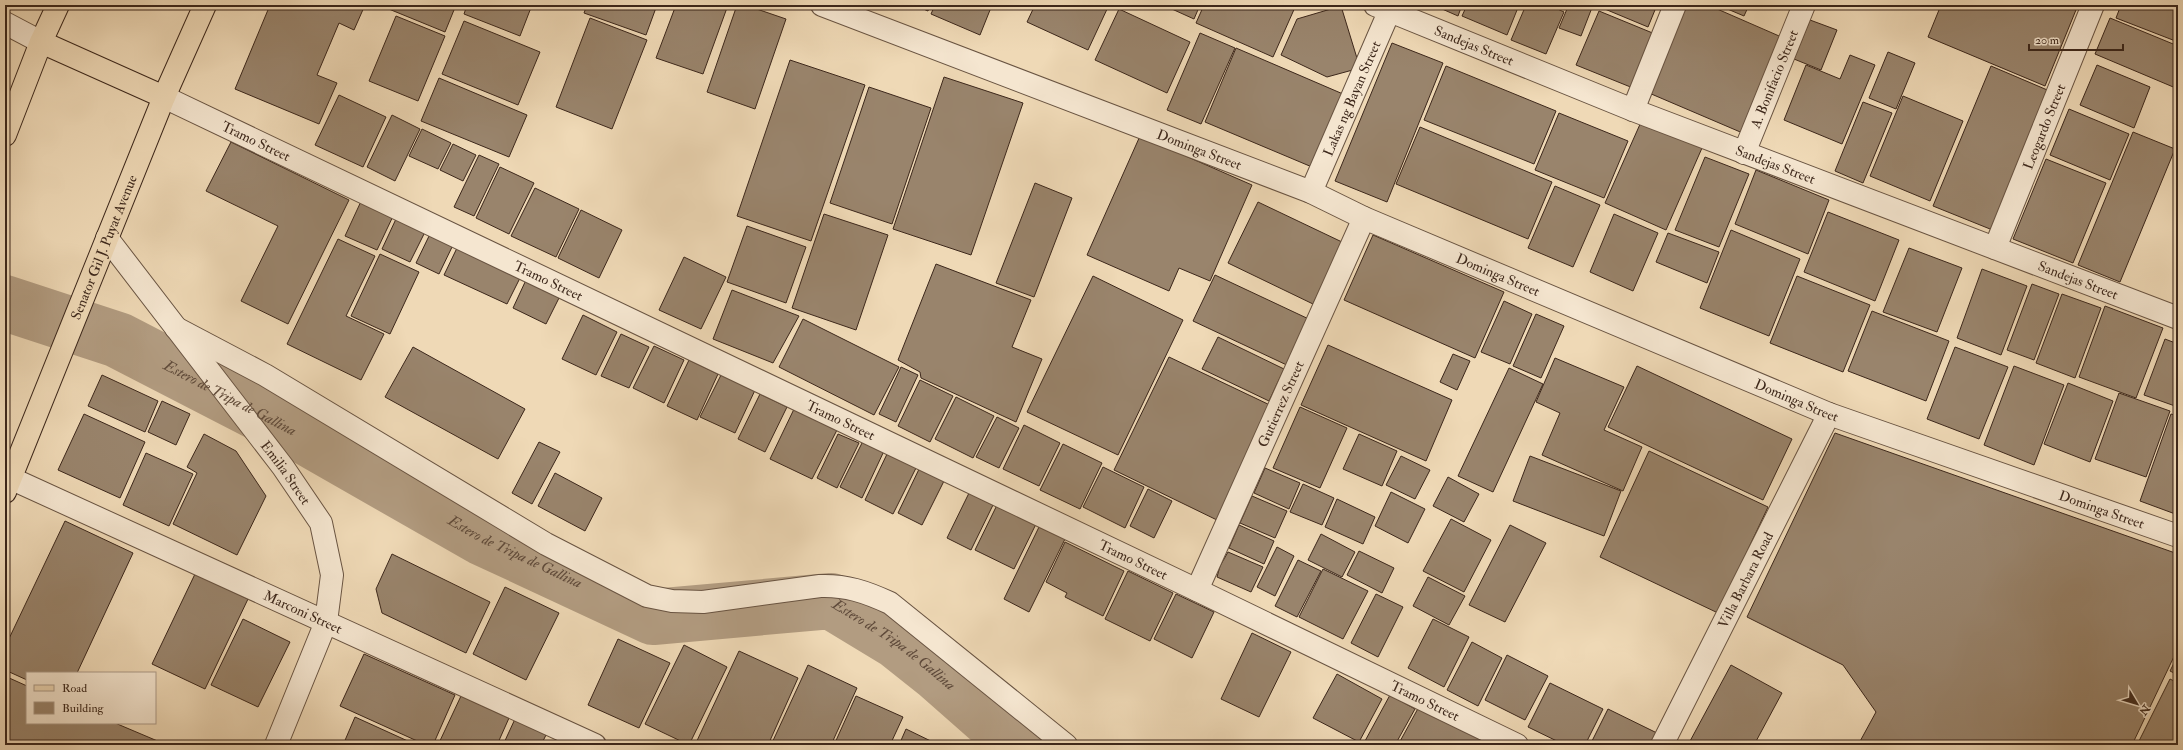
<svg xmlns="http://www.w3.org/2000/svg" width="2183" height="750" font-family="'IM FELL Double Pica',serif">
<rect width="100%" height="100%" fill="#efd9b6"/>
<filter id="stains"><feTurbulence type="fractalNoise" baseFrequency=".005" numOctaves="4"/><feColorMatrix values="0 0 0 0 .2 0 0 0 0 .09 0 0 0 0 .02 0 0 0 .5 -.17"/></filter>
<radialGradient id="worn" r=".72"><stop offset=".6" stop-color="#630" stop-opacity="0"/><stop offset="1" stop-color="#630" stop-opacity=".3"/></radialGradient>
<g fill="none" stroke-linecap="round" stroke-linejoin="round">
<path stroke="#b29c81" stroke-width="56" id="s1" d="M5,303L118,340L306,437L481,537L653,617L831,601L897,641L936,672L1019,745"/>
</g>
<path fill="#99846c" stroke="#3c271b" d="M270,5H365L354,30L339,23L317,75L337,83L319,124L235,89Z
M379,5H456L445,32Z
M467,5H532L520,36L464,14Z
M587,5H657L646,35L584,13Z
M676,5H728L703,74L656,58Z
M737,5H745L786,19L755,109L707,92Z
M914,5H930L928,11Z
M935,5H992L980,35L931,14Z
M1035,5H1104L1108,7L1088,50L1027,22Z
M1163,5H1200L1194,19Z
M1204,5H1296L1273,57L1196,23Z
M1433,5H1462L1458,16Z
M1467,5H1519L1507,35L1462,16Z
M1526,5H1549L1564,12L1546,54L1511,40Z
M1556,5H1593L1581,36L1559,28L1567,9Z
M1601,5H1657L1648,27L1600,7Z
M1687,5H1708L1786,39L1745,134L1649,93Z
M1718,5H1749L1744,16Z
M1941,5H2078L2045,86L1928,37Z
M2121,5H2178V42L2116,18Z
M1341,6L1360,68L1327,77L1281,55L1297,19Z
M1119,9L1190,42L1167,93L1095,60Z
M1599,11L1655,34L1633,88L1576,65Z
M396,16L445,36L418,101L369,81Z
M590,18L647,40L612,129L556,107Z
M2110,18L2178,46V89L2095,54Z
M1810,20L1837,30L1821,70L1794,59Z
M464,21L540,52L518,105L442,74Z
M1200,33L1235,48L1201,124L1167,110Z
M1392,43L1443,63L1387,202L1335,181Z
M1236,48L1343,94L1312,167L1205,122Z
M1888,52L1915,63L1896,109L1869,98Z
M1850,55L1875,65L1842,144L1784,120L1806,65L1840,79Z
M790,60L865,85L811,241L737,216Z
M2097,65L2150,87L2134,128L2080,105Z
M1446,66L1556,111L1534,164L1424,120Z
M1991,66L2052,92L1995,231L1933,206Z
M944,77L1023,103L971,255L893,229Z
M439,78L527,115L509,157L421,121Z
M869,87L931,108L892,224L830,203Z
M339,95L386,117L363,167L315,145Z
M1903,96L1963,121L1930,201L1870,176Z
M1863,102L1892,113L1863,183L1835,171Z
M2069,109L2129,134L2110,180L2050,155Z
M1559,113L1628,141L1604,198L1535,170Z
M392,115L420,129L395,181L367,167Z
M1641,122L1702,148L1666,230L1605,203Z
M1420,127L1552,182L1528,239L1396,184Z
M422,129L451,143L438,169L409,156Z
M2133,132L2175,149L2120,282L2078,265Z
M1140,136L1252,185L1210,281L1179,268L1169,291L1087,255Z
M231,142L349,200L288,324L241,301L278,226L206,191Z
M453,144L476,155L463,181L440,170Z
M479,155L499,164L474,216L454,207Z
M1705,157L1749,174L1719,247L1675,230Z
M2046,159L2106,183L2073,263L2013,239Z
M500,167L534,183L509,234L476,218Z
M1756,170L1829,200L1808,254L1735,224Z
M1035,183L1072,198L1034,297L996,283Z
M1555,186L1600,205L1573,267L1528,248Z
M535,188L579,209L556,257L511,236Z
M363,197L395,212L377,250L345,236Z
M1258,202L1342,242L1313,304L1228,263Z
M581,210L622,230L599,278L558,258Z
M1828,212L1899,240L1875,301L1804,272Z
M824,214L888,235L856,330L792,308Z
M1614,214L1658,233L1633,291L1590,272Z
M396,219L425,232L410,262L382,249Z
M747,226L806,247L786,303L727,282Z
M1731,230L1800,259L1769,336L1700,308Z
M1668,233L1719,252L1707,283L1656,262Z
M430,234L453,245L439,274L416,263Z
M1373,235L1504,292L1475,358L1344,300Z
M338,239L375,256L346,316L384,334L361,380L287,344Z
M457,248L520,278L507,304L444,275Z
M1909,248L1962,268L1937,332L1883,312Z
M380,254L419,272L390,334L351,316Z
M684,257L726,277L701,329L659,310Z
M936,264L1031,300L1012,347L1042,359L1016,422L921,378L920,372L898,360Z
M1982,269L2027,286L2001,355L1957,338Z
M1215,275L1313,321L1291,367L1193,321Z
M1093,276L1183,320L1118,455L1027,412Z
M1797,276L1870,305L1843,372L1770,343Z
M526,280L560,296L546,324L513,308Z
M2032,284L2059,294L2034,360L2007,350Z
M732,290L799,316L773,363L713,339Z
M2062,294L2101,308L2075,378L2036,363Z
M1504,301L1532,314L1510,364L1481,352Z
M2105,306L2163,328L2136,398L2079,377Z
M1872,311L1949,341L1926,401L1848,371Z
M1536,314L1564,326L1541,378L1513,366Z
M583,315L617,332L596,375L562,359Z
M803,319L899,367L874,415L779,367Z
M621,334L649,347L629,388L601,376Z
M1218,337L1284,369L1269,401L1202,369Z
M2165,339L2178,344V398L2175,406L2144,395Z
M1328,345L1452,400L1426,461L1301,405Z
M654,346L684,360L664,403L633,388Z
M413,347L525,409L498,459L385,397Z
M1955,347L2008,367L1979,439L1927,419Z
M1453,354L1470,361L1457,390L1440,382Z
M1169,357L1274,407L1219,521L1114,470Z
M1555,358L1624,387L1604,430L1642,447L1623,491L1542,455L1560,413L1536,402Z
M689,360L718,374L697,420L667,406Z
M1637,366L1792,439L1763,500L1608,427Z
M2014,366L2064,385L2034,465L1984,445Z
M901,367L918,375L896,422L879,414Z
M1509,368L1543,384L1493,492L1458,476Z
M722,373L756,388L735,433L700,417Z
M102,375L158,401L145,432L88,406Z
M920,380L953,396L930,442L898,426Z
M2068,383L2113,401L2090,462L2044,444Z
M2119,393L2170,411L2146,477L2095,459Z
M760,394L787,407L765,452L738,439Z
M956,397L994,416L973,458L935,439Z
M162,401L190,414L176,445L148,432Z
M795,407L838,428L812,479L770,459Z
M1300,407L1347,428L1320,488L1273,468Z
M84,414L145,442L120,498L58,470Z
M2171,414L2178,416V515L2140,501Z
M997,417L1019,428L999,468L976,457Z
M1024,425L1060,443L1039,486L1003,469Z
M1835,433L2178,554V648L2132,745H1858L1876,712L1843,665L1747,617Z
M204,434L236,451L266,496L237,555L173,524L197,473L187,467Z
M838,434L859,443L837,488L817,478Z
M1359,434L1397,451L1382,486L1343,469Z
M863,441L884,451L862,498L840,487Z
M539,442L560,452L532,504L512,493Z
M1063,444L1102,463L1080,509L1040,490Z
M1649,451L1768,507L1718,613L1600,557Z
M888,452L917,466L893,514L865,500Z
M146,453L193,474L169,526L123,505Z
M1401,456L1430,470L1415,499L1386,485Z
M1530,456L1621,491L1604,536L1513,501Z
M921,465L946,477L922,525L898,513Z
M1103,467L1144,487L1125,528L1083,507Z
M1265,468L1300,483L1289,509L1254,493Z
M555,473L602,498L585,531L538,506Z
M1448,477L1479,494L1464,522L1433,506Z
M1303,484L1334,498L1322,525L1290,512Z
M1148,489L1172,501L1154,538L1130,526Z
M1391,492L1425,509L1408,543L1375,526Z
M969,493L993,505L971,550L947,538Z
M1252,496L1287,511L1275,538L1240,523Z
M1337,499L1375,517L1363,544L1325,527Z
M998,503L1037,522L1014,569L975,550Z
M1451,519L1491,540L1464,592L1423,571Z
M65,521L133,553L77,673H27V680L5,670V647Z
M1239,525L1274,541L1264,564L1229,548Z
M1510,525L1546,543L1505,622L1469,605Z
M1039,527L1065,539L1029,612L1004,599Z
M1321,534L1355,552L1342,577L1308,560Z
M1065,542L1124,571L1103,616L1065,597L1067,593L1046,582Z
M1277,547L1294,556L1275,596L1257,587Z
M1359,551L1394,568L1382,593L1347,575Z
M1228,552L1263,567L1251,592L1217,577L1220,566Z
M392,554L490,602L466,653L382,613L376,589Z
M1298,560L1321,571L1297,617L1275,606Z
M1323,569L1368,591L1343,639L1299,617Z
M1128,571L1173,593L1150,641L1105,619Z
M195,574L248,599L205,689L152,664Z
M1428,577L1465,596L1449,625L1413,606Z
M505,587L559,613L526,680L473,654Z
M1176,594L1214,612L1192,658L1154,639Z
M1376,594L1403,607L1378,657L1351,643Z
M243,619L290,642L258,707L211,685Z
M1433,619L1469,637L1444,687L1408,668Z
M1252,633L1291,652L1259,717L1221,699Z
M618,639L670,663L639,728L588,705Z
M1472,642L1502,658L1478,706L1447,690Z
M684,645L727,667L689,745L645,724Z
M739,651L798,678L768,745H695Z
M364,654L455,695L433,745H426L340,706Z
M1507,655L1548,676L1525,720L1485,700Z
M2178,655V675L2170,671Z
M808,665L857,688L831,745H771Z
M1731,665L1782,693L1754,745H1692L1689,743Z
M1337,674L1382,699L1359,742L1313,718Z
M7,677L27,686V723H115L167,745H5V683Z
M2170,679L2178,683V745H2137Z
M1550,683L1603,709L1585,745H1565L1528,727Z
M1390,695L1415,709L1395,745H1372L1365,741Z
M461,696L509,718L497,745H438Z
M856,696L903,717L890,745H834Z
M1421,703L1499,745H1398Z
M1608,709L1659,734L1653,745H1590Z
M355,717L410,742L408,745H343Z
M515,719L547,733L541,745H503Z
M906,729L939,745H899Z"/>
<g fill="none" stroke-linecap="round" stroke-linejoin="round">
<g stroke="#695442" stroke-width="24">
<g id="minor">
<path id="s2" d="M822,5L1311,192L1364,218L1829,414L2178,536"/>
<path id="s3" d="M1375,5L1633,110L2178,318"/>
<path d="M5,23L41,42"/>
<path id="s4" d="M164,97L1197,590L1517,745"/>
<path d="M1633,110L1675,5"/>
<path id="s5" d="M1744,153L1804,5"/>
<path id="s6" d="M1311,192L1392,5"/>
<path id="s7" d="M107,238L283,467L321,523L332,575L326,622L276,745"/>
<path id="s8" d="M1995,248L2093,5"/>
<path d="M176,328L265,375L546,544L647,596L672,601L703,602L820,586C846,585 866,592 890,603L1066,745"/>
<path id="s9" d="M10,478L595,745"/>
<path id="s10" d="M1197,590L1364,218"/>
<path id="s11" d="M1662,745L1829,414"/>
</g>
</g>
<g stroke="#3c271b" stroke-width="24">
<g id="major">
<path d="M41,42L164,97"/>
<path d="M5,135L41,42L58,5"/>
<path id="s12" d="M5,492L164,97L205,5"/>
</g>
</g>
<use href="#minor" stroke="#f5e6d0" stroke-width="22"/>
<use href="#major" stroke="#efd9b6" stroke-width="22"/>
</g>
<g text-anchor="middle" stroke-width="3.5" stroke-linejoin="round" paint-order="stroke">
<g font-size="14" fill="#3c271b" stroke="#f5e6d0">
<text dy="5" stroke="none"><textPath href="#s3" startOffset="107">Sandejas Street</textPath></text>
<text dy="5" stroke="none"><textPath href="#s5" startOffset="80">A. Bonifacio Street</textPath></text>
<text dy="5" stroke="none"><textPath href="#s6" startOffset="102">Lakas ng Bayan Street</textPath></text>
<text dy="5" stroke="none"><textPath href="#s8" startOffset="131">Leogardo Street</textPath></text>
<text dy="5" stroke="none"><textPath href="#s4" startOffset="102">Tramo Street</textPath></text>
<text dy="5" stroke="none"><textPath href="#s2" startOffset="404">Dominga Street</textPath></text>
<text dy="5" stroke="none"><textPath href="#s3" startOffset="431">Sandejas Street</textPath></text>
<text dy="5" stroke="none"><textPath href="#s12" startOffset="264">Senator Gil J. Puyat Avenue</textPath></text>
<text dy="5" stroke="none"><textPath href="#s2" startOffset="728">Dominga Street</textPath></text>
<text dy="5" stroke="none"><textPath href="#s4" startOffset="426">Tramo Street</textPath></text>
<text dy="5" stroke="none"><textPath href="#s3" startOffset="755">Sandejas Street</textPath></text>
<text dy="5" stroke="none"><textPath href="#s2" startOffset="1052">Dominga Street</textPath></text>
<text dy="5" stroke="none"><textPath href="#s10" startOffset="204">Gutierrez Street</textPath></text>
<text dy="5" stroke="none"><textPath href="#s4" startOffset="750">Tramo Street</textPath></text>
<text dy="5" stroke="none"><textPath href="#s7" startOffset="295">Emilia Street</textPath></text>
<text dy="5" stroke="none"><textPath href="#s2" startOffset="1376">Dominga Street</textPath></text>
<text dy="5" stroke="none"><textPath href="#s4" startOffset="1074">Tramo Street</textPath></text>
<text dy="5" stroke="none"><textPath href="#s11" startOffset="185">Villa Barbara Road</textPath></text>
<text dy="5" stroke="none"><textPath href="#s9" startOffset="322">Marconi Street</textPath></text>
<text dy="5" stroke="none"><textPath href="#s4" startOffset="1398">Tramo Street</textPath></text>
</g>
<g font-size="15" font-style="italic" fill="#5f4a3a" stroke="#f5e6d0">
<text dy="5" stroke="none"><textPath href="#s1" startOffset="245">Estero de Tripa de Gallina</textPath></text>
<text dy="5" stroke="none"><textPath href="#s1" startOffset="569">Estero de Tripa de Gallina</textPath></text>
<text dy="5" stroke="none"><textPath href="#s1" startOffset="977">Estero de Tripa de Gallina</textPath></text>
</g>
</g>
<rect width="2183" height="750" fill="none" stroke="#efd9b6" stroke-width="20"/>
<rect x="6" y="6" width="2171" height="738" fill="none" stroke="#3c271b" stroke-width="2"/>
<rect x="10" y="10" width="2163" height="730" fill="none" stroke="#3c271b"/>
<rect x="26" y="672" width="130" height="52" fill="#f5e6d0" stroke="#ab9a88"/>
<rect x="34" y="685" width="20" height="6" fill="#efd9b6" stroke="#ab9a88"/>
<text x="62" y="692" font-size="12" fill="#3c271b">Road</text>
<rect x="34" y="702" width="20" height="12" fill="#99846c" stroke="#ab9a88"/>
<text x="62" y="712" font-size="12" fill="#3c271b">Building</text>
<g transform="translate(2137 704) rotate(128)" stroke="#f5e6d0" stroke-width="3" paint-order="stroke">
<path d="M0-3L7 15L0 10L-7 15Z" fill="#3c271b"/>
<text y="-6" font-size="11" font-weight="bold" text-anchor="middle" fill="#3c271b">N</text>
</g>
<path d="M2029 44v6h94v-6" fill="none" stroke="#3c271b" stroke-width="2"/>
<text x="2035" y="44" font-size="12" fill="#3c271b" stroke="#f5e6d0" stroke-width="3" paint-order="stroke">20 m</text>
<rect width="100%" height="100%" filter="url(#stains)"/>
<rect width="100%" height="100%" fill="url(#worn)"/>
</svg>
